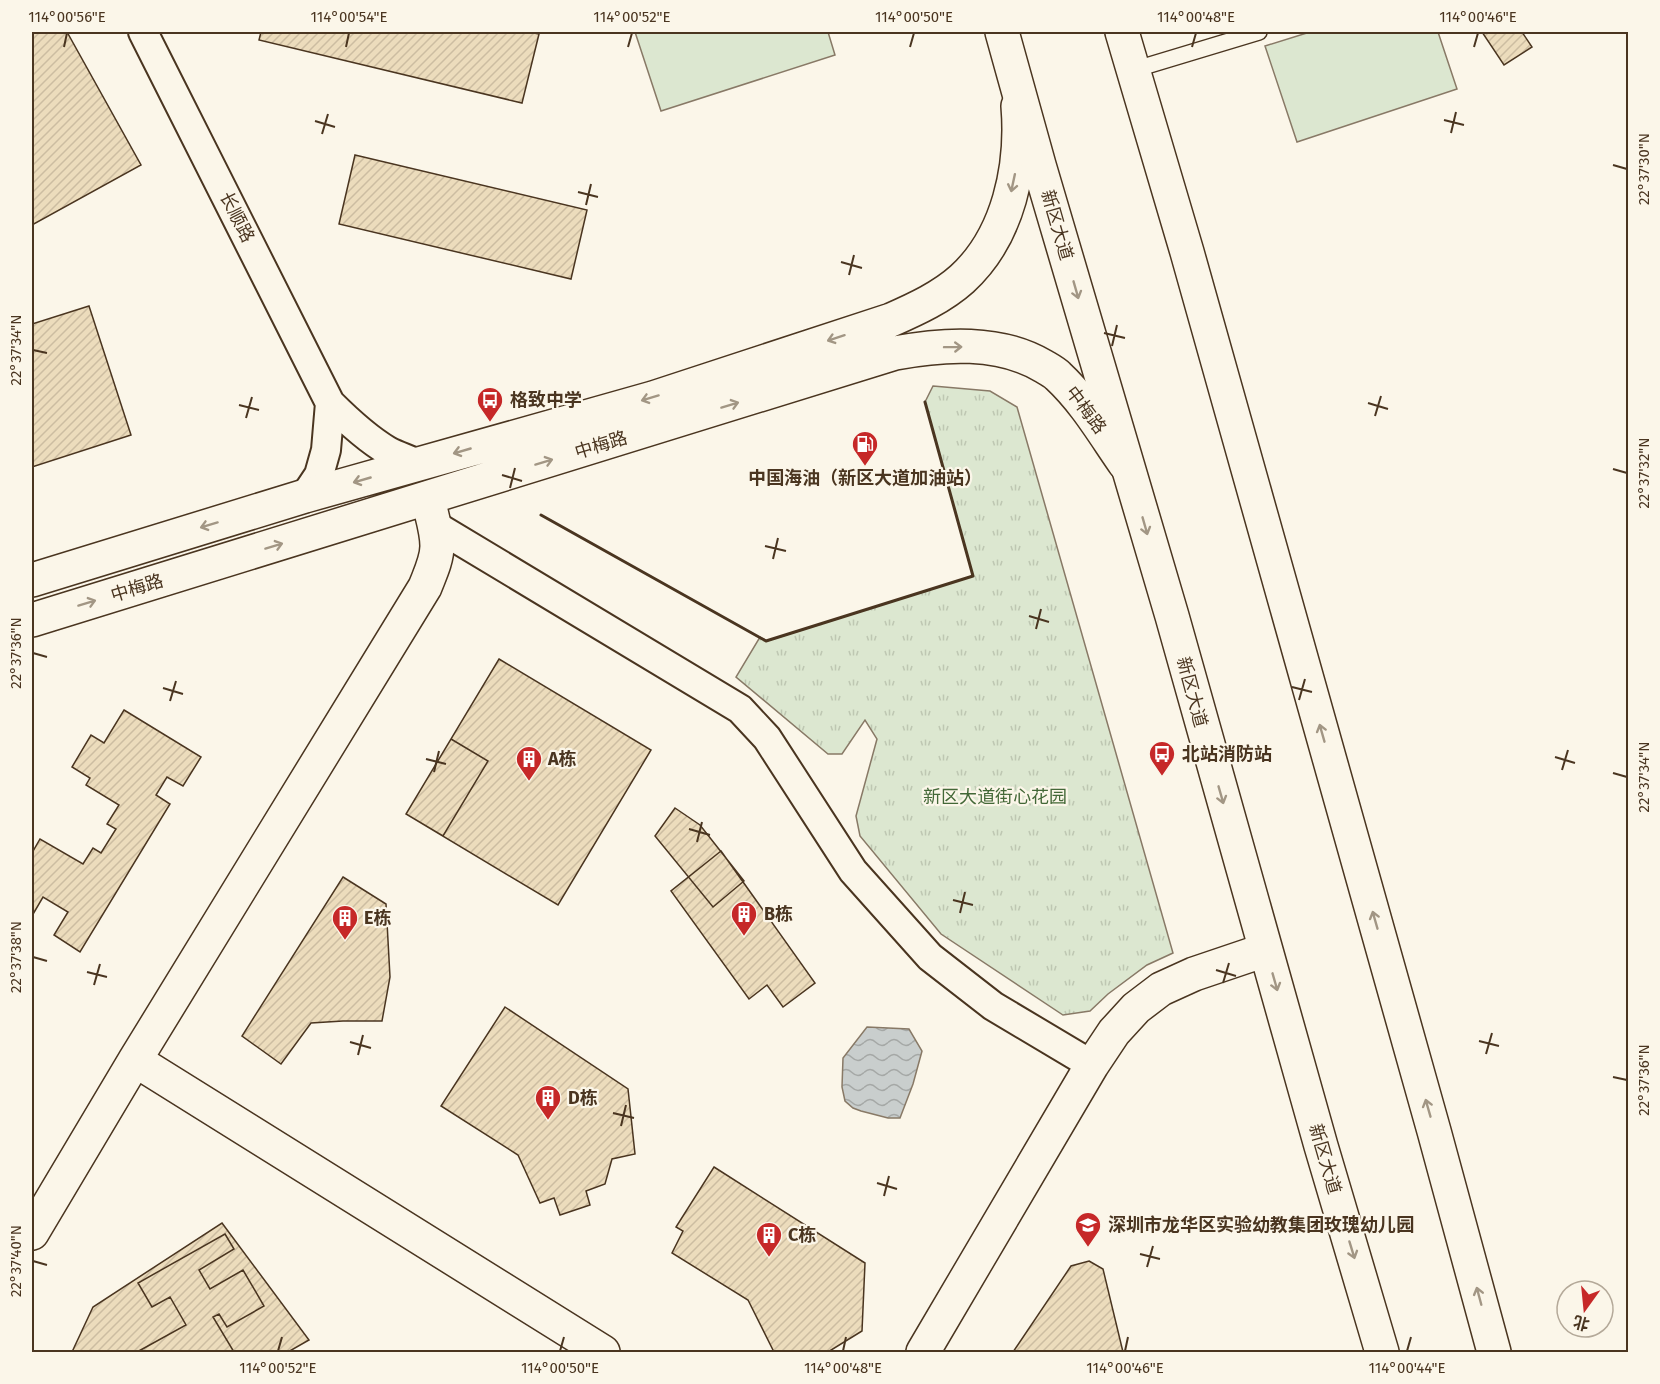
<svg xmlns="http://www.w3.org/2000/svg" width="1660" height="1384" font-family="'Fira Sans','Noto Sans SC',sans-serif">
<defs>
<pattern id="park-tufts" width="24" height="20" patternUnits="userSpaceOnUse" patternTransform="scale(1.5)"><rect width="24" height="20" fill="#dce7d0"/><path d="M3 7l-1-3M5 7V3M7 7l1-3M15 17l-1-3M17 17v-4M19 17l1-3" fill="none" stroke="#bec7b2"/></pattern>
<pattern id="water-waves" width="16" height="10" patternUnits="userSpaceOnUse" patternTransform="scale(1.5)"><rect width="16" height="10" fill="#c9cecd"/><path d="M0 5q4-4 8 0t8 0" fill="none" stroke="#a5a8a6"/></pattern>
<pattern id="building-hatch" width="6" height="6" patternUnits="userSpaceOnUse" patternTransform="scale(1.5)"><rect width="6" height="6" fill="#ecdcbc"/><path d="M-1 1l2-2M0 6l6-6M5 7l2-2" fill="none" stroke="#ccbda1"/></pattern>
</defs>
<rect width="100%" height="100%" fill="#fbf6e9"/>
<path fill="url(#park-tufts)" stroke="#887966" stroke-width="1.5" d="M933,386L990,391L1017,407L1173,953L1147,965L1108,994L1090,1011L1063,1015L941,934L860,836L856,816L877,739L865,720L842,754H828L736,677L760,637L767,641L973,576L925,402Z"/>
<path fill="#dce7d0" stroke="#887966" stroke-width="1.5" d="M635,32H828L835,55L661,111Z
M1310,32H1438L1457,89L1297,142L1265,46Z"/>
<path fill="url(#water-waves)" stroke="#887966" stroke-width="1.5" d="M867,1027L909,1029L922,1051L913,1084L900,1118H888L861,1111L853,1108L845,1101L842,1087L843,1058Z"/>
<path fill="url(#building-hatch)" stroke="#4a3520" stroke-width="1.5" d="M32,32H67L141,165L32,225Z
M261,32H529L539,34L522,103L259,40Z
M1482,32H1522L1532,47L1504,65Z
M355,155L587,210L571,279L339,224Z
M89,306L131,435L32,467V324Z
M499,659L651,750L558,905L406,814Z
M124,710L201,757L183,786L167,777L156,795L170,804L80,952L54,935L68,912L43,897L32,916V853L40,839L83,864L93,848L101,853L116,829L107,824L119,805L86,785L90,778L72,767L91,735L104,743Z
M451,739L488,761L443,836L406,814Z
M675,808L700,825L744,881L713,907L655,836Z
M721,851L815,983L783,1007L767,985L749,999L671,891Z
M343,877L386,904L390,977L382,1021H343L311,1023L281,1064L242,1036Z
M505,1007L628,1089L635,1154L612,1159L605,1184L586,1191L590,1205L560,1215L554,1198L540,1203L518,1155L441,1106Z
M714,1167L865,1263L862,1331L828,1352H774L748,1300L672,1253L683,1231L676,1227Z
M222,1223L309,1340L288,1352H72L93,1307Z
M225,1234L234,1249L199,1270L210,1289L243,1270L264,1306L227,1327L219,1314L213,1317L234,1352H137L186,1325L170,1297L152,1307L138,1283Z
M1089,1261L1103,1269L1123,1352H1013L1071,1266Z"/>
<g fill="none" stroke-linecap="round" stroke-linejoin="round">
<g stroke="#4a3520" stroke-width="18">
<path id="service" d="M1133,70L1259,32"/>
</g>
<g stroke="#4a3520" stroke-width="32">
<path id="minor" d="M143,32L330,403C348,421 366,438 388,451C397,456 408,459 418,464
M305,496L319,475L326,450L330,403
M434,525L740,709L767,738L853,871L930,957L993,1006L1092,1065"/>
</g>
<g stroke="#4a3520" stroke-width="36">
<path id="tertiary" d="M135,1060L603,1352
M32,1233L135,1060L425,587C430,574 437,560 437,546C437,530 431,514 428,498
M923,1352L1092,1065L1114,1032L1136,1008L1161,989L1194,974L1265,950"/>
</g>
<g stroke="#4a3520" stroke-width="36">
<path id="secondary" d="M32,580L305,496L653,398L891,320C916,309 942,297 962,279C1009,236 1023,166 1018,106
M32,620L895,353C943,344 999,340 1043,366C1048,369 1054,372 1058,376C1085,401 1104,434 1125,464"/>
</g>
<g stroke="#4a3520" stroke-width="36">
<path id="primary" d="M1002,32L1039,165L1172,616L1321,1146L1382,1352
M1122,32L1187,252L1434,1131L1494,1352"/>
</g>
<use href="#service" stroke="#fbf6e9" stroke-width="15"/>
<use href="#minor" stroke="#fbf6e9" stroke-width="28"/>
<use href="#tertiary" stroke="#fbf6e9" stroke-width="33"/>
<use href="#secondary" stroke="#fbf6e9" stroke-width="33"/>
<use href="#primary" stroke="#fbf6e9" stroke-width="33"/>
<path stroke="#4a3520" stroke-width="3" d="M541,515L766,641L973,576L925,402"/>
</g>
<defs><path id="oneway-shaft" d="M-6 0H5M1.5-3L5.5 0L1.5 3" fill="none" stroke-width="1.6" stroke-linecap="round" stroke-linejoin="round" transform="scale(1.5)"/></defs>
<g stroke="#a29684">
<use href="#oneway-shaft" transform="translate(1013 183) rotate(102)"/>
<use href="#oneway-shaft" transform="translate(1076 290) rotate(74)"/>
<use href="#oneway-shaft" transform="translate(836 338) rotate(162)"/>
<use href="#oneway-shaft" transform="translate(953 347) rotate(-1)"/>
<use href="#oneway-shaft" transform="translate(650 398) rotate(163)"/>
<use href="#oneway-shaft" transform="translate(730 405) rotate(-17)"/>
<use href="#oneway-shaft" transform="translate(462 451) rotate(164)"/>
<use href="#oneway-shaft" transform="translate(544 462) rotate(-17)"/>
<use href="#oneway-shaft" transform="translate(362 480) rotate(164)"/>
<use href="#oneway-shaft" transform="translate(209 525) rotate(163)"/>
<use href="#oneway-shaft" transform="translate(1145 526) rotate(74)"/>
<use href="#oneway-shaft" transform="translate(274 546) rotate(-17)"/>
<use href="#oneway-shaft" transform="translate(87 603) rotate(-17)"/>
<use href="#oneway-shaft" transform="translate(1322 733) rotate(-106)"/>
<use href="#oneway-shaft" transform="translate(1221 795) rotate(74)"/>
<use href="#oneway-shaft" transform="translate(1375 920) rotate(-106)"/>
<use href="#oneway-shaft" transform="translate(1275 982) rotate(74)"/>
<use href="#oneway-shaft" transform="translate(1428 1108) rotate(-106)"/>
<use href="#oneway-shaft" transform="translate(1352 1250) rotate(73)"/>
<use href="#oneway-shaft" transform="translate(1479 1296) rotate(-105)"/>
</g>
<path fill="none" stroke="#4a3520" stroke-width="2" d="M64,47L67,33M346,47L349,33M628,47L632,33M910,47L914,33M1192,47L1196,33M1474,47L1478,33M1444,120L1464,125M315,121L335,127M1451,133L1456,112M322,134L328,114M1613,165L1627,169M578,192L598,197M586,205L591,184M841,262L862,268M849,275L854,255M1104,333L1125,338M1112,346L1117,325M33,350L47,353M1368,403L1388,409M239,405L259,410M1375,416L1381,396M246,418L252,397M1613,469L1627,473M502,475L522,481M510,488L515,468M765,546L786,551M773,559L778,538M1029,616L1049,622M1036,629L1041,609M33,653L47,657M1292,687L1312,692M163,688L183,694M1299,700L1305,679M170,701L176,681M1555,757L1575,763M426,759L446,764M1562,770L1568,750M434,772L439,751M1613,773L1627,777M689,829L710,835M697,842L702,822M953,900L973,905M960,913L965,892M33,957L47,961M1216,970L1236,976M87,972L107,977M1223,983L1229,963M94,985L100,964M1479,1041L1499,1046M350,1042L371,1048M1486,1054L1492,1033M358,1055L363,1035M1613,1077L1627,1080M613,1113L634,1118M621,1126L626,1105M877,1183L897,1189M884,1196L889,1176M1140,1254L1160,1259M33,1261L47,1265M1147,1267L1153,1246M278,1351L282,1337M560,1351L564,1337M843,1351L846,1337M1125,1351L1128,1337M1407,1351L1411,1337"/>
<defs>
<g id="bus-pin" transform="scale(1.35)"><path d="M0 17L-7.5 6A9.5 9.5 0 1 1 7.5 6Z" fill="#c62828" stroke="#fbf6e9"/><path d="M-5-6H5V4H4V6H2V4H-2V6H-4V4H-5ZM-3.5-4V0h7V-4ZM-3.5 1.2v1.5H-2V1.2ZM2 1.2v1.5H3.5V1.2Z" fill="#fff"/></g>
<g id="fuel-pin" transform="scale(1.35)"><path d="M0 17L-7.5 6A9.5 9.5 0 1 1 7.5 6Z" fill="#c62828" stroke="#fbf6e9"/><path d="M-5.5-6h7V0h2V4h1.3V-2.5L3-4.5l.8-.8L6-3V5H2.5V1h-1V6h-7ZM-4.2-4.7v3.2H.2V-4.7Z" fill="#fff"/></g>
<g id="building-pin" transform="scale(1.35)"><path d="M0 17L-7.5 6A9.5 9.5 0 1 1 7.5 6Z" fill="#c62828" stroke="#fbf6e9"/><path d="M-4-6H4V6H1V3H-1V6H-4ZM-2.5-4.3h1.7v1.8h-1.7ZM.8-4.3h1.7v1.8H.8ZM-2.5-1h1.7V.8h-1.7ZM.8-1h1.7V.8H.8Z" fill="#fff"/></g>
<g id="school-pin" transform="scale(1.35)"><path d="M0 17L-7.5 6A9.5 9.5 0 1 1 7.5 6Z" fill="#c62828" stroke="#fbf6e9"/><path d="M0-5L7-2L0 1L-7-2ZM-4 1L0 2.5L4 1V4Q0 6-4 4Z" fill="#fff"/></g>
</defs>
<g fill-rule="evenodd">
<use href="#bus-pin" x="490" y="400"/>
<use href="#fuel-pin" x="865" y="444"/>
<use href="#bus-pin" x="1162" y="754"/>
<use href="#building-pin" x="529" y="759"/>
<use href="#building-pin" x="744" y="914"/>
<use href="#building-pin" x="345" y="918"/>
<use href="#building-pin" x="548" y="1098"/>
<use href="#school-pin" x="1088" y="1225"/>
<use href="#building-pin" x="769" y="1235"/>
</g>
<g text-anchor="middle" stroke-width="4.5" stroke-linejoin="round" paint-order="stroke">
<g font-size="18" fill="#4a3520" stroke="#fbf6e9">
<text transform="translate(237 217) rotate(63)" y="6">长顺路</text>
<text transform="translate(1057 225) rotate(74)" y="6">新区大道</text>
<text transform="translate(1086 410) rotate(53)" y="6">中梅路</text>
<text transform="translate(601 445) rotate(-17)" y="6">中梅路</text>
<text transform="translate(137 588) rotate(-17)" y="6">中梅路</text>
<text transform="translate(1192 692) rotate(75)" y="6">新区大道</text>
<text transform="translate(1325 1159) rotate(74)" y="6">新区大道</text>
</g>
<g font-size="18" font-weight="bold" fill="#4a3520" stroke="#fbf6e9" text-anchor="start">
<text x="510" y="406">格致中学</text>
<text x="865" y="484" text-anchor="middle">中国海油（新区大道加油站）</text>
<text x="1182" y="760">北站消防站</text>
<text x="548" y="765">A栋</text>
<text x="764" y="920">B栋</text>
<text x="364" y="924">E栋</text>
<text x="568" y="1104">D栋</text>
<text x="1108" y="1231">深圳市龙华区实验幼教集团玫瑰幼儿园</text>
<text x="788" y="1241">C栋</text>
</g>
<g font-size="18" fill="#436837" stroke="#fbf6e9">
<text x="995" y="803">新区大道街心花园</text>
</g>
</g>
<rect width="1660" height="1384" fill="none" stroke="#fbf6e9" stroke-width="66"/>
<g transform="translate(1585 1309) rotate(195)"><circle r="28" fill="#fbf6e9" stroke="#b4a999" stroke-width="1.5"/>
<path d="M0-4.5L10 22L0 15L-10 22Z" fill="#c62828"/>
<text y="-9" font-size="16" font-weight="bold" text-anchor="middle" fill="#4a3520">北</text>
</g>
<rect x="33" y="33" width="1594" height="1318" fill="none" stroke="#4a3520" stroke-width="2"/>
<g font-size="15" text-anchor="middle" fill="#4a3520">
<text x="67" y="22">114°00'56"E</text>
<text x="349" y="22">114°00'54"E</text>
<text x="632" y="22">114°00'52"E</text>
<text x="914" y="22">114°00'50"E</text>
<text x="1196" y="22">114°00'48"E</text>
<text x="1478" y="22">114°00'46"E</text>
<text transform="translate(1644 169) rotate(-90)" y="5">22°37'30"N</text>
<text transform="translate(16 350) rotate(-90)" y="5">22°37'34"N</text>
<text transform="translate(1644 473) rotate(-90)" y="5">22°37'32"N</text>
<text transform="translate(16 653) rotate(-90)" y="5">22°37'36"N</text>
<text transform="translate(1644 777) rotate(-90)" y="5">22°37'34"N</text>
<text transform="translate(16 957) rotate(-90)" y="5">22°37'38"N</text>
<text transform="translate(1644 1080) rotate(-90)" y="5">22°37'36"N</text>
<text transform="translate(16 1261) rotate(-90)" y="5">22°37'40"N</text>
<text x="278" y="1373">114°00'52"E</text>
<text x="560" y="1373">114°00'50"E</text>
<text x="843" y="1373">114°00'48"E</text>
<text x="1125" y="1373">114°00'46"E</text>
<text x="1407" y="1373">114°00'44"E</text>
</g>
</svg>
